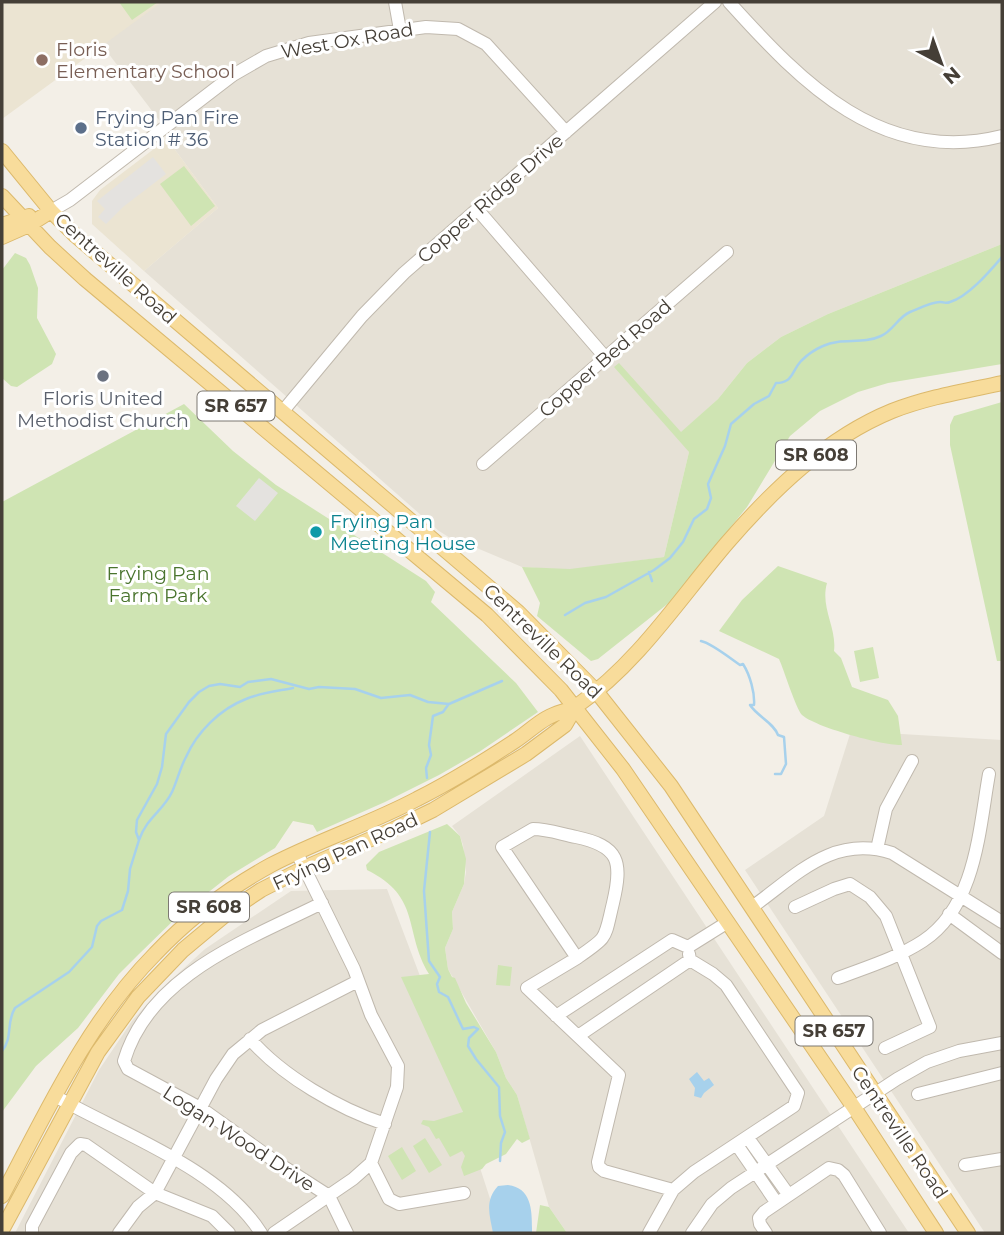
<svg xmlns="http://www.w3.org/2000/svg" width="1004" height="1235" font-family="Montserrat,sans-serif">
<rect width="100%" height="100%" fill="#f3efe7"/>
<path fill="#e6e1d6" d="M158,2H1002V244L828,314L781,337L747,363L718,399L681,433L689,452L664,557L570,570L522,567L472,546H463L439,531L144,271L218,208L167,139L159,120L102,45Z
M851,731L1002,740V1233H985L745,870L824,816Z
M580,736L909,1233H567L549,1207L517,1095L506,1078L496,1052L448,969L445,948L453,929L452,912L464,884L466,872L463,845L460,836L452,826Z
M387,889L442,1034L468,1131L496,1217L495,1233H15L99,1070L132,1021L160,990L205,949L291,891Z"/>
<path fill="#ebe4d2" d="M2,2H162L2,119Z
M167,139L218,208L144,271L92,224V201L100,190Z"/>
<path fill="#cfe4b3" d="M119,2H158L132,20Z
M184,166L215,206L191,226L160,184Z
M1002,244V364L888,383L858,392L820,411L790,436L747,507L670,602L598,659L591,661L537,616L540,603L522,567L570,569L664,557L689,452L614,367L619,363L681,432L718,399L747,363L781,337L828,314Z
M15,253L26,258L30,265L38,288L37,318L56,354L52,364L17,387L11,386L2,378V270Z
M1002,402V661H997L950,445V425L954,416Z
M184,404L233,451L276,485L426,581L435,592L431,602L516,683L538,712L479,752L439,775L385,802L317,832L313,825L293,821L275,848L229,876L177,917L139,954L119,974L78,1028L36,1066L2,1112V502Z
M778,566L827,583C820,607 837,628 834,651L841,658L852,687L888,700L898,716L902,745C884,746 815,727 802,715C796,709 784,670 779,659L719,631L742,600Z
M873,647L879,678L860,682L854,651Z
M447,824L460,836L466,859L464,884L452,912L453,929L445,948L448,969L452,977L455,978L466,1003L496,1052L506,1078L517,1095L530,1139L522,1143L517,1139L506,1154L486,1164L482,1169L464,1176L461,1167L465,1156L462,1151L450,1157L439,1138L436,1139L429,1127L421,1124L423,1120L434,1121L463,1112L401,977L429,974C403,931 422,897 367,870L366,865L379,852Z
M498,965L512,967L510,986L496,985Z
M425,1138L442,1165L429,1173L413,1146Z
M402,1147L416,1171L402,1180L388,1156Z
M540,1205L549,1207L567,1233H536Z"/>
<path fill="#e4e2df" d="M153,157L166,174L123,207L106,224L98,217L105,209L97,201Z
M259,478L278,493L255,521L236,506Z"/>
<path fill="#a7d1ec" d="M697,1072L704,1081L709,1078L714,1085L704,1093L701,1098L694,1096L695,1088L689,1079Z
M508,1185C533,1188 532,1213 532,1233H493C490,1216 484,1201 498,1186Z"/>
<g fill="none" stroke-linecap="round" stroke-linejoin="round">
<path stroke="#a7d1ec" stroke-width="2.5" d="M649,572L652,581
M565,615L585,603L606,597L654,570L670,558L683,542L694,519L707,509L711,498L708,484L725,446L731,424L754,404L769,396L776,383C793,383 791,372 801,361C807,355 816,349 823,346C842,337 862,345 881,336C893,331 898,317 910,312C918,309 931,302 940,302C946,302 945,304 950,302C968,297 990,271 1002,257
M701,641C711,643 730,658 740,665L743,664C750,675 755,693 754,705H750C757,716 774,723 778,735L784,737L786,764L781,774H775
M427,778L426,768L431,755L429,745L433,716L443,712L448,705
M430,832L424,891L429,961L440,977L437,984L439,992L448,997L463,1029L474,1027L478,1029L469,1038L468,1046L476,1059L499,1087L500,1116L505,1132L501,1143L500,1161
M139,840C147,817 163,811 172,792C177,781 180,768 186,757C197,732 220,709 246,699C260,693 278,691 293,688
M2,1051C13,1038 6,1022 15,1008L69,972L92,947L97,926L101,921L122,910L128,891L130,869L139,840L136,832L137,820L157,784L162,767L166,734L189,702L199,692L209,686L220,684L240,687L248,682L271,679L309,689L319,687L355,689L381,698L410,695L428,702L449,704L502,681"/>
<g stroke="#c0b9ae" stroke-width="14">
<path id="minor" d="M395,2L400,30
M729,2C802,83 882,166 1002,136
M477,209L605,357
M51,211L70,200L233,75L266,56L309,43L426,27L458,29L486,44L566,132
M283,411L362,316L404,273L715,2
M483,464L727,252
M533,829C547,829 561,834 576,837C619,846 623,861 613,903C604,940 609,936 577,958L502,847Z
M877,849L886,809L912,761
M322,903C248,940 150,974 124,1061L128,1069L202,1109L276,1162L329,1196L347,1233
M752,907C796,876 832,834 892,853L1002,922
M795,907L834,889L850,884L870,897L886,916L930,1027L885,1048
M949,914L1002,953
M688,947L728,922
M577,958L527,988L619,1075L598,1162L599,1167L604,1171L673,1190
M838,978C867,967 897,958 923,941C976,906 979,830 989,774
M556,1016L672,940L688,947
M578,1036L690,960L689,954
M250,1039C282,1076 339,1109 385,1124
M918,1094L1002,1073
M55,1096C121,1134 220,1168 261,1233
M748,1138L788,1194
M737,1145L776,1202
M371,1163L389,1199L399,1204L464,1193
M965,1165L1002,1159
M32,1233V1226L71,1153L80,1144L86,1145L155,1193L212,1216L229,1233
M119,1233L138,1207L155,1193L216,1079L233,1054L262,1030L358,981
M274,1233L353,1179L371,1163L397,1087L398,1066L371,1015L354,969L297,853
M649,1233L673,1190L694,1172L794,1106L798,1093L726,985L713,974L690,960
M692,1233L712,1204L731,1188L897,1079L927,1062L959,1051L1002,1043
M766,1233L760,1224L759,1218L764,1212L829,1168L838,1170L844,1175L880,1233"/>
</g>
<g stroke="#dcb96c" stroke-width="16">
<path id="major" d="M2,151L51,211L76,236L518,612L596,691L671,786L968,1233
M2,196L50,247L85,279L487,615L561,690L623,769L855,1109L936,1233
M2,225L29,216
M2,237L29,225L51,211
M2,1196C47,1111 87,1023 155,954C188,919 229,888 271,865C319,840 370,824 417,799C451,782 483,762 515,741C526,734 536,724 547,718C557,712 569,711 578,705C638,663 680,598 727,543C773,490 826,438 892,411C928,397 965,391 1002,383
M2,1230L98,1052L138,997L183,950L231,910L261,890L304,868L394,829L433,810L526,754L565,725L575,708"/>
</g>
<use href="#minor" stroke="#fff" stroke-width="12"/>
<use href="#major" stroke="#f8dc9b" stroke-width="14"/>
</g>
<circle fill="#8d6e63" stroke="#fff" stroke-width="2.5" cx="42" cy="60" r="7"/>
<circle fill="#5c6f8a" stroke="#fff" stroke-width="2.5" cx="81" cy="128" r="7"/>
<circle fill="#6b7280" stroke="#fff" stroke-width="2.5" cx="103" cy="376" r="7"/>
<circle fill="#0f9aa8" stroke="#fff" stroke-width="2.5" cx="316" cy="532" r="7"/>
<g text-anchor="middle" stroke-width="6" stroke-linejoin="round" paint-order="stroke">
<g fill="#fff" stroke="#7d7973" stroke-width="2">
<rect x="197.5" y="391.5" width="77" height="29" rx="5"/>
<rect x="776" y="440.5" width="80" height="29" rx="5"/>
<rect x="169" y="892.5" width="80" height="29" rx="5"/>
<rect x="795.5" y="1016.5" width="77" height="29" rx="5"/>
</g>
<g font-size="18" font-weight="bold" fill="#453f37">
<text x="236" y="412">SR 657</text>
<text x="816" y="461">SR 608</text>
<text x="209" y="913">SR 608</text>
<text x="834" y="1037">SR 657</text>
</g>
<g font-size="19" fill="#453f37" stroke="#fff">
<text transform="translate(347 40) rotate(-10)" y="7">West Ox Road</text>
<text transform="translate(490 198) rotate(-41)" y="7">Copper Ridge Drive</text>
<text transform="translate(116 268) rotate(42)" y="7">Centreville Road</text>
<text transform="translate(605 358) rotate(-41)" y="7">Copper Bed Road</text>
<text transform="translate(543 641) rotate(44)" y="7">Centreville Road</text>
<text transform="translate(345 851) rotate(-25)" y="7">Frying Pan Road</text>
<text transform="translate(900 1132) rotate(56)" y="7">Centreville Road</text>
<text transform="translate(239 1138) rotate(33)" y="7">Logan Wood Drive</text>
</g>
<g font-size="19" fill="#785e54" stroke="#fff" text-anchor="start">
<text x="56" y="56">Floris<tspan x="56" dy="22">Elementary School</tspan></text>
</g>
<g font-size="19" fill="#4e5e75" stroke="#fff" text-anchor="start">
<text x="95" y="124">Frying Pan Fire<tspan x="95" dy="22">Station # 36</tspan></text>
</g>
<g font-size="19" fill="#5b616d" stroke="#fff">
<text x="103" y="405">Floris United<tspan x="103" dy="22">Methodist Church</tspan></text>
</g>
<g font-size="19" fill="#0d838f" stroke="#fff" text-anchor="start">
<text x="330" y="528">Frying Pan<tspan x="330" dy="22">Meeting House</tspan></text>
</g>
<g font-size="19" fill="#49742d" stroke="#fff">
<text x="158" y="580">Frying Pan<tspan x="158" dy="22">Farm Park</tspan></text>
</g>
</g>
<rect width="1004" height="1235" fill="none" stroke="#453f37" stroke-width="7"/>
<g transform="translate(941 63) rotate(139)" stroke="#ffffff" stroke-width="5" paint-order="stroke">
<path d="M0-5L12 26L0 18L-12 26Z" fill="#453f37"/>
<text y="-10" font-size="19" font-weight="bold" text-anchor="middle" fill="#453f37">N</text>
</g>
</svg>
